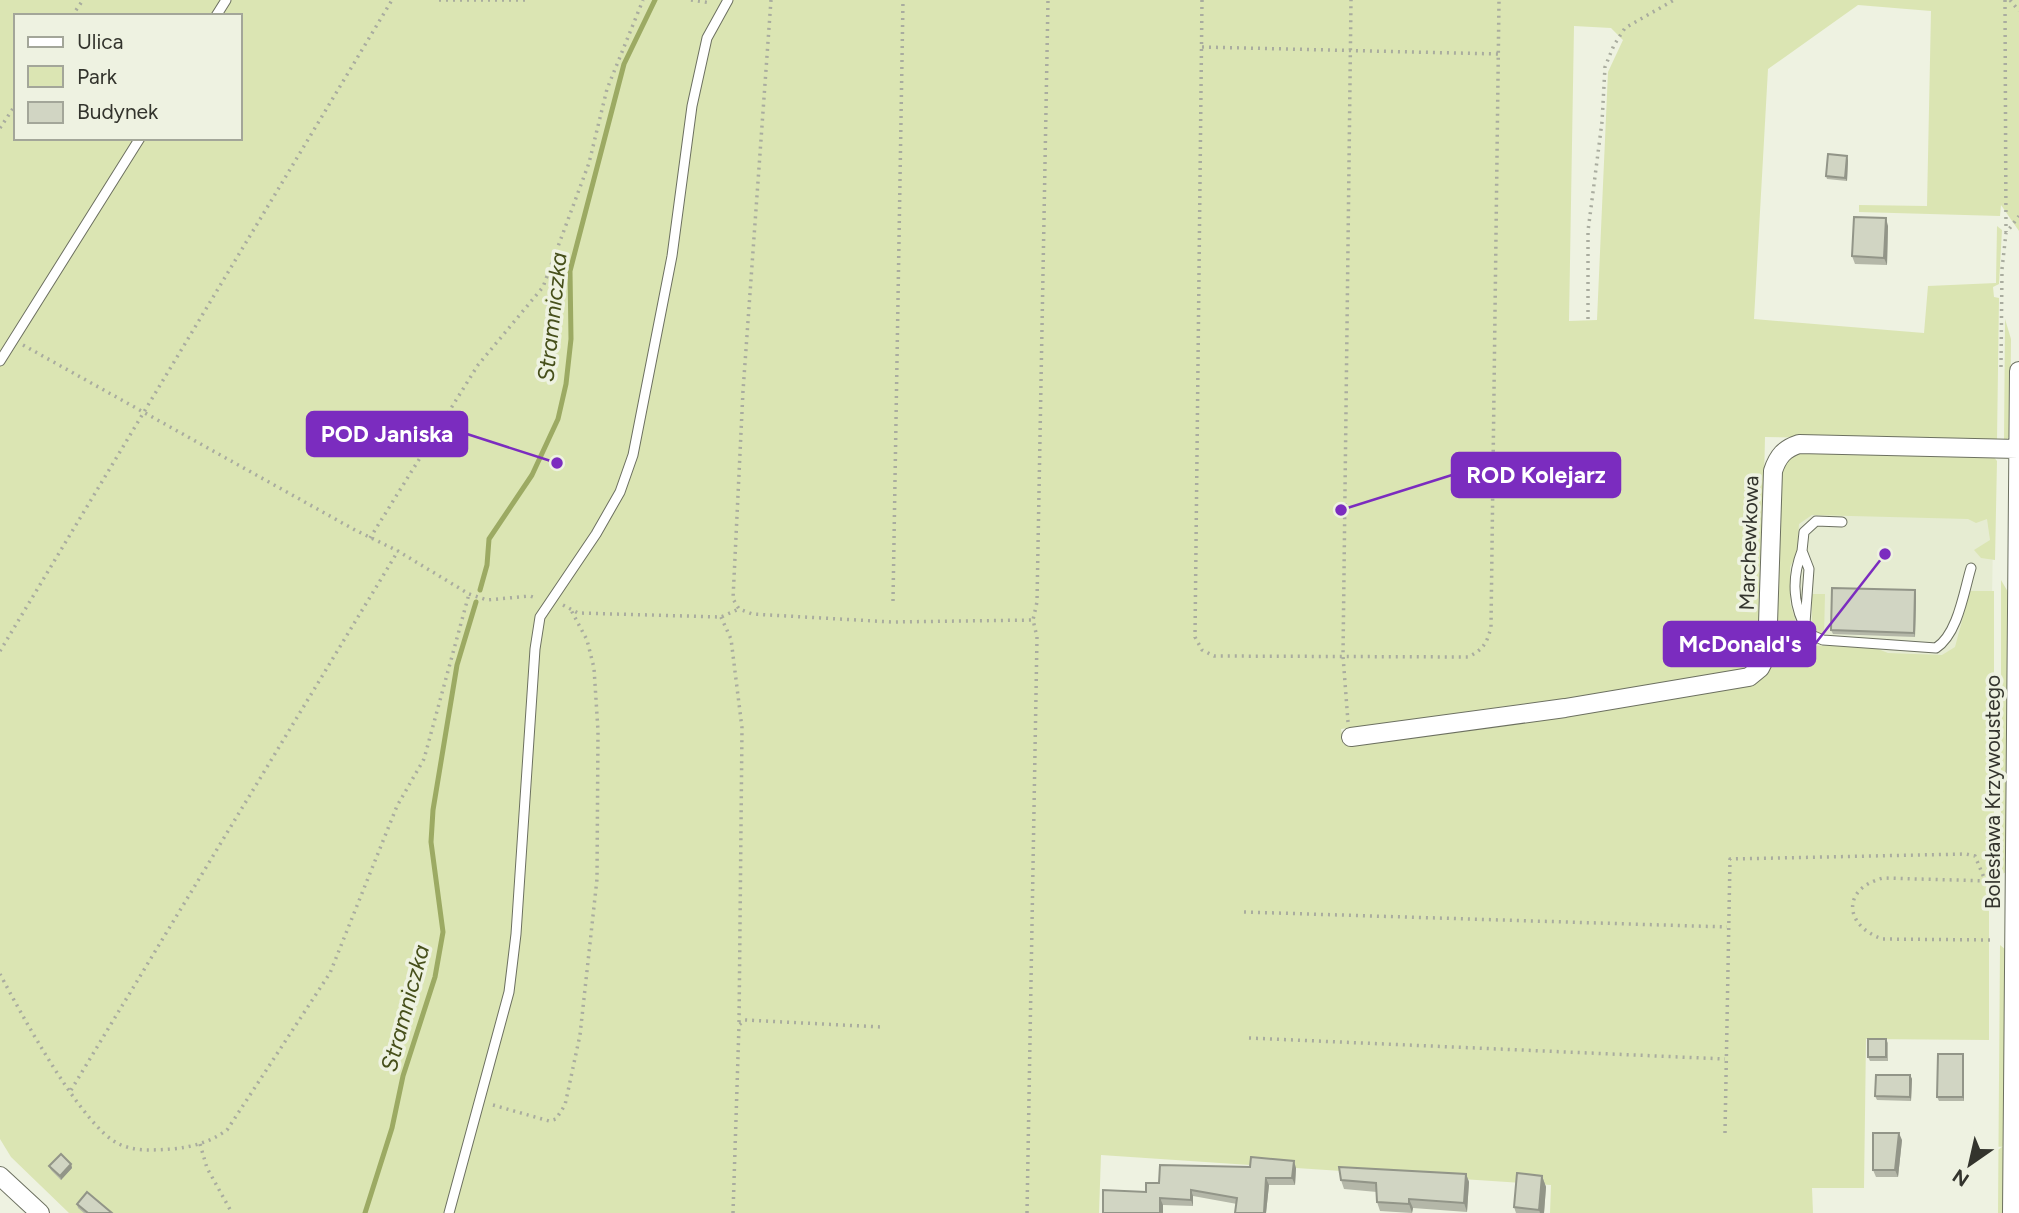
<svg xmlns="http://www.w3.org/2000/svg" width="2019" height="1213" font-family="Figtree,sans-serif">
<rect width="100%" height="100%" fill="#eef2e1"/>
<path fill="#e6ecd2" d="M1782,464L1994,472L1991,664L1775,656Z"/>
<path fill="#dbe5b3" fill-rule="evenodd" d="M0,0H2019V231L2001,205L2000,216L1859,212V205L1927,206L1931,11L1858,5L1768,69L1754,319L1924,333L1928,286L1996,283L1997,226L2002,230L1999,284L1993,287L1994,297L1999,298L1997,440L1765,437L1760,657L1744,669L1567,698L1341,729L1344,745L1466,730L1741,685L1769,656H1802L1780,644L1776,626L1782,464L1794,451L1993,456L1997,461L1995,560L1981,558L1974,550L1990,540L1987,519L1976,523L1968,519L1812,515L1799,524L1797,553L1790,567V603L1795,619V645L1873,647L1888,653L1942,655L1955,647L1970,591H1994V874L1989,876V1040L1866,1039L1864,1188H1812L1813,1213H1550L1551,1185L1101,1155L1099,1213H69L11,1157L0,1139ZM16,16H240V138H16ZM1574,26L1611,28L1623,40L1608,72L1597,320L1569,321Z
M2005,319L2011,339L2010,436L2004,442Z
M2001,580L2008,592L2006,872L2001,875Z
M1812,594H1825L1824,636L1816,633L1812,625Z
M2000,945L2006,950L2003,1213H1998Z"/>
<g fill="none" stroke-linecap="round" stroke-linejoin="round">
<path stroke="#9caa63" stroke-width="5" d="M480,590L487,565L489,539L532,475L558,419L566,384L571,339L570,271L624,64L655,0
M365,1213L392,1128L403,1076L435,977L443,932L431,842L433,810L457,665L476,602"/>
<g stroke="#6c7060" stroke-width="11">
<path id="lane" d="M216,16L226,0
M0,361L140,138
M1802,551C1791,579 1793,608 1809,634L1823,640L1936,648C1958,634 1964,591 1971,568
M1805,623L1809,569L1802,551L1804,532L1816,521L1842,522
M449,1213L509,992L516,934L535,649L540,617L596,534L620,492L633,455L672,256L692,106L707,38L728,0"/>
</g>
<g stroke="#6c7060" stroke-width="20">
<path id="street" d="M1351,737L1565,708L1749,677L1760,668L1767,654L1773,471C1778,456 1784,449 1799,444L2018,449
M0,1176L40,1213
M2012,1213L2019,371"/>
</g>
<path stroke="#a9ac9f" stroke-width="3.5" stroke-dasharray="2 5" stroke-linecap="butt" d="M439,0H527
M691,0L711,3
M771,0L743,391L733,599L739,609L752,614L892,622L1033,620
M1202,0L1195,637L1202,650L1214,656L1468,657C1483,650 1487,643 1491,627L1499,0
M2005,0L2006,232
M2010,0L2019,11
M72,16L83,0
M1202,47L1498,54
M0,128L16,104
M1588,319V231L1602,122L1605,67L1614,45L1625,28L1674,0
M23,345L355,530L398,551L469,594L487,600L530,596L536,598
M2001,367L2002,269L2006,233L2019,216
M370,538L478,365L543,287L589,163L607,89L643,0
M893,601L903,0
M563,605L578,613L721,617L739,609
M721,617L731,639L742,728L739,1025
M0,651L392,0
M1348,722L1343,656L1351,0
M1244,912L1727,927
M1990,940L1883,939C1845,927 1840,889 1883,878L1991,881
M0,974C20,1012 83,1128 119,1144C136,1152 154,1150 172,1149C193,1147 210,1142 227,1130L330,973L397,806L424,759L469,594
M1249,1038L1725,1059
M71,1090L398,551
M493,1105L549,1121L556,1119L565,1105L580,1035L597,879L598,731L594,668L587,640L571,610
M1725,1133L1730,859L1966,854L1975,856L1985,880
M200,1144L207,1168L232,1213
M733,1213L739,1025L745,1020L881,1027
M1027,1213L1037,637L1033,620L1037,602L1048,0"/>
<use href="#lane" stroke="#fff" stroke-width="9"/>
<use href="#street" stroke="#fff" stroke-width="18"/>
</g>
<path fill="#b4b7a8" d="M1848,160L1847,181L1827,179L1826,176Z
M1888,226L1887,265L1855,264L1852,256Z
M1915,590L1916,594L1915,637L1833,634L1831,630Z
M1886,1039L1888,1043V1061H1870L1868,1057Z
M1963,1054L1964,1057V1101H1939L1937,1097Z
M1910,1075L1912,1079L1911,1101L1877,1100L1875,1096Z
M1902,1140L1898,1177H1876L1873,1170Z
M71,1164L72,1168L61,1180L51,1170L49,1166Z
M1250,1167L1296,1168L1295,1185H1269L1266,1213H1235L1237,1204L1193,1196V1206L1163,1205V1213H1103L1146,1192L1159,1183Z
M1466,1174L1469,1182L1467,1212L1413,1208L1412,1213L1380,1211L1377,1202V1192L1344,1189L1341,1180Z
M1542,1176L1546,1187L1544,1213H1516L1514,1207Z
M77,1204L112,1213H84L78,1208Z"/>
<path fill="#929588" d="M1847,156L1848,160L1847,181L1845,178Z
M1886,218L1888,226L1887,265L1884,258Z
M1915,590L1916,594L1915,637L1914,633Z
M1963,1054L1964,1057V1101L1963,1097Z
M1910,1075L1912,1079L1911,1101L1910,1097Z
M1899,1133L1902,1140L1898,1177L1895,1170Z
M1294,1161L1296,1168L1295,1185L1292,1178Z
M71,1164L72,1168L61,1180L60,1176Z
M1466,1174L1469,1182L1467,1212L1464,1203Z
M1542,1176L1546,1187L1544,1213H1540L1539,1210Z
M1266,1178L1269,1185L1266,1213H1264Z
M1191,1190L1193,1196V1206L1191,1200Z
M1160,1198L1163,1205V1213H1160Z
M1409,1199L1413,1208L1412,1213L1409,1204Z"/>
<path fill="#d1d5c3" stroke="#929588" stroke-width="2" d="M1828,154L1847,156L1845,178L1826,176Z
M1854,217L1886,218L1884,258L1852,256Z
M1832,588L1915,590L1914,633L1831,630Z
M1868,1039H1886V1057H1868Z
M1938,1054H1963V1097H1937Z
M1876,1075H1910V1097L1875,1096Z
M1873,1133H1899L1895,1170H1873Z
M61,1154L71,1164L60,1176L49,1166Z
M1251,1157L1294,1161L1292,1178H1266L1264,1213H1235L1237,1198L1191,1190V1200L1160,1198V1213H1103V1190L1146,1192V1183H1159L1160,1165L1250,1167Z
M1339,1167L1466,1174L1464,1203L1409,1199V1204L1377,1202L1376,1183L1341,1180Z
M1517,1173L1542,1176L1539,1210L1514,1207Z
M87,1192L112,1213H88L77,1204Z"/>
<g text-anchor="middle" stroke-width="7" stroke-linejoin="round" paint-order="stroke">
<g font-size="21" fill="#33342d" stroke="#eef2e1">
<text transform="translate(1749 543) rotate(-88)" y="7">Marchewkowa</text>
<text transform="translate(1993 792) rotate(-90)" y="7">Bolesława Krzywoustego</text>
</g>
<g font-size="23" font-style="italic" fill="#464f1a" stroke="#eef2e1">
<text transform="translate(552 317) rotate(-84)" y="8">Stramniczka</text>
<text transform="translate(405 1008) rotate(-75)" y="8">Stramniczka</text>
</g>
</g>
<path fill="none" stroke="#7b2cbf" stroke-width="2.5" d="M557 463L467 434M1341 510L1452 475M1885 554L1815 644"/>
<g fill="#7b2cbf" stroke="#eef2e1" stroke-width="2.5">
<circle cx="557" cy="463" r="7"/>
<circle cx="1341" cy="510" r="7"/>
<circle cx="1885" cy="554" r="7"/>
</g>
<g fill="#7b2cbf" stroke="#7b2cbf" stroke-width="2.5">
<rect x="307" y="412" width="160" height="44" rx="7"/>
<rect x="1452" y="453" width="168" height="44" rx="7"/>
<rect x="1664" y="622" width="151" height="44" rx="7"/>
</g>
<g font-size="23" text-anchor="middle" font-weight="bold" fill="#fff">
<text x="387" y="442">POD Janiska</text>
<text x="1536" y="483">ROD Kolejarz</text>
<text x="1740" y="652">McDonald's</text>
</g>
<rect x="14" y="14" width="228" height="126" fill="#eef2e1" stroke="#a3a699" stroke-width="2"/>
<rect x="28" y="37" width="35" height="10" fill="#ffffff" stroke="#a3a699" stroke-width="2"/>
<text x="77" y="49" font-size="21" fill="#33342d">Ulica</text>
<rect x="28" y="66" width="35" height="21" fill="#dbe5b3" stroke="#a3a699" stroke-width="2"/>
<text x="77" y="84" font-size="21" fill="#33342d">Park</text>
<rect x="28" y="102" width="35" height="21" fill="#d1d5c3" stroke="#a3a699" stroke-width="2"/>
<text x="77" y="119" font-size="21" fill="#33342d">Budynek</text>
<g transform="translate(1970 1164) rotate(214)" stroke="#eef2e1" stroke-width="5" paint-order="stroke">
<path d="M0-5L12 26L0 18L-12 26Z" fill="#33342d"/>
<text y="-10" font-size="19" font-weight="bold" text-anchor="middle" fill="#33342d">N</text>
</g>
</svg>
